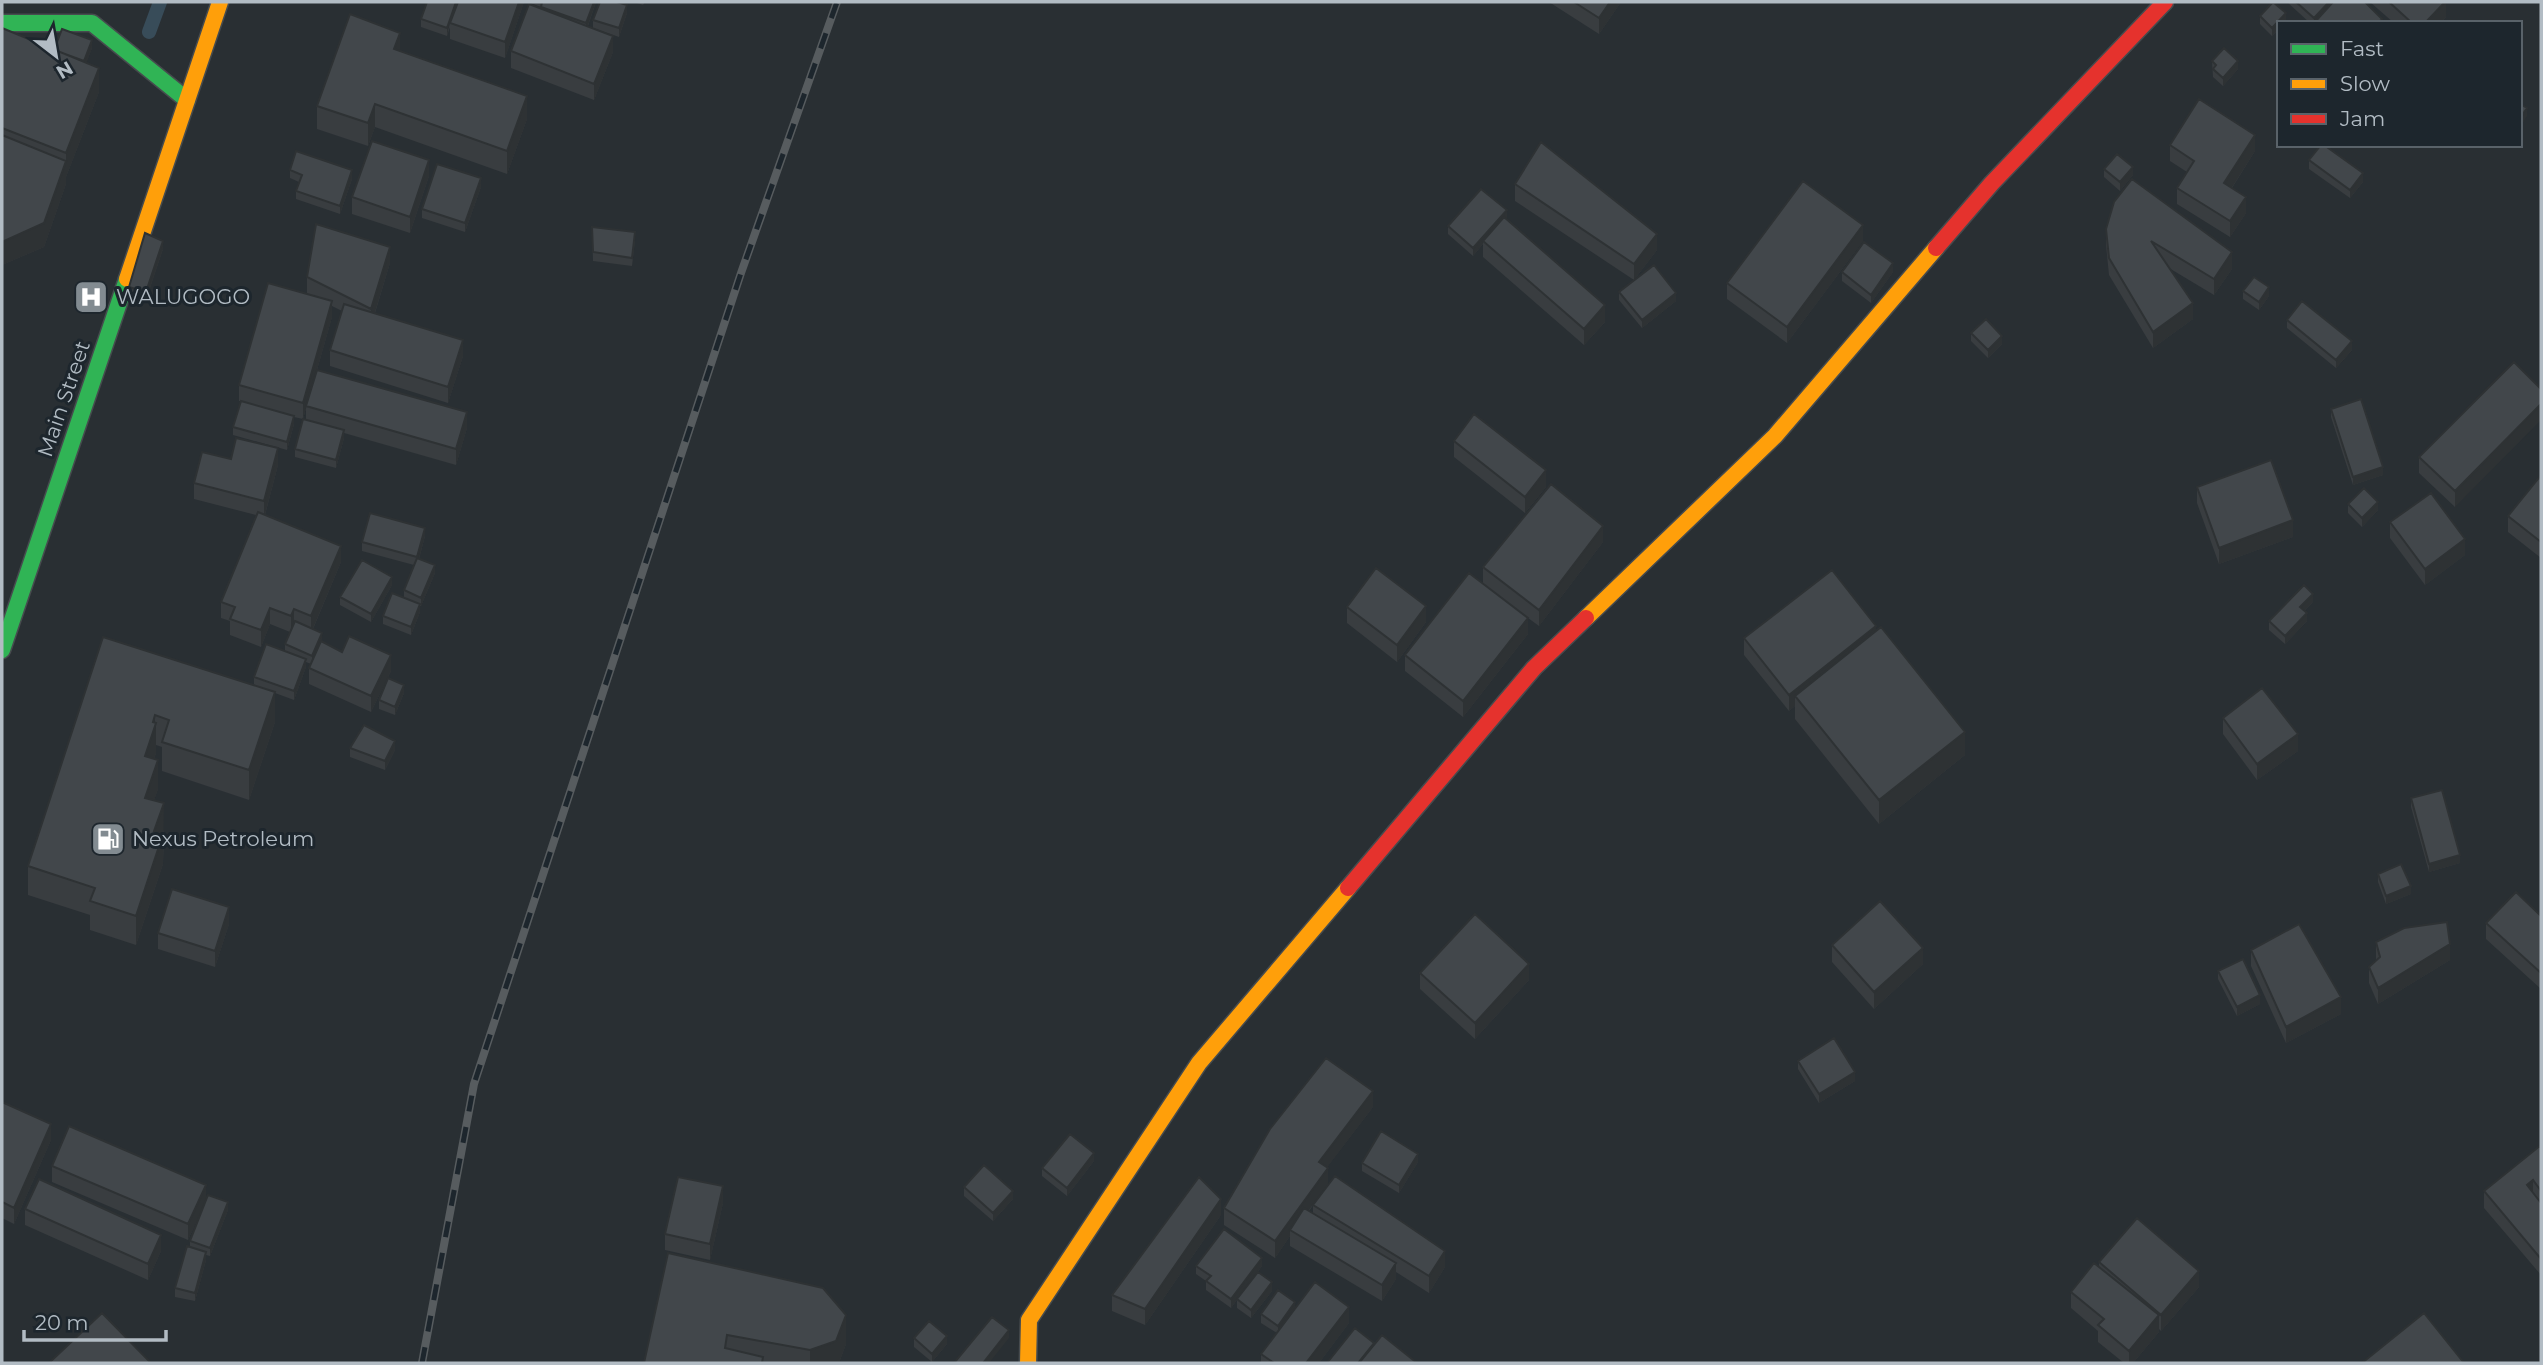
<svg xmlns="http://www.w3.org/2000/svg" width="2543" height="1365" font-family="Montserrat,sans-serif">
<rect width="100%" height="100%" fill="#292f33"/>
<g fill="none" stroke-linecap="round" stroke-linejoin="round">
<path stroke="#384c59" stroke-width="14" d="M149,32L160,2"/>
<g stroke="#464b4e" stroke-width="19">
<path id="fast" d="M2,23H92L187,100
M2,650L127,279"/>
</g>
<g stroke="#464b4e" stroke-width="19">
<path id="slow" d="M127,279L220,2
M1586,618L1775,436L1936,248
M1028,1363L1029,1320L1199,1063L1348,888"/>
</g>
<g stroke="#464b4e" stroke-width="19">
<path id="jam" d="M1936,248L1992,183L2165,2
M1348,888L1534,668L1586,618"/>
</g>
<use href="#fast" stroke="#30b455" stroke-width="16"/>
<use href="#slow" stroke="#ff9f0a" stroke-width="16"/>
<use href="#jam" stroke="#e5322d" stroke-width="16"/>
<g stroke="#575c5f" stroke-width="8">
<path id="rail" d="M422,1363L474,1084L741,273L837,2"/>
</g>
<use href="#rail" stroke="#1d262d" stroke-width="5" stroke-dasharray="16" stroke-linecap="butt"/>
</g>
<path fill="#393d40" d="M427,2H524L505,58L450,39V27L447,36L421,27V19Z
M528,2H596L588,26L613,52L594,100L511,68V51L541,8V7Z
M634,2H645L643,5Z
M1549,2H1621L1599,34Z
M2287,2H2365L2382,23H2310Z
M2370,2H2446V17L2440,23H2394Z
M627,13L619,37L593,28V20Z
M2260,16L2286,21L2284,23H2279V29L2272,36L2260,24Z
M2,28L54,50L92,48L86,63L99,92L66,177V184L44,247L2,265Z
M400,51L527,119L507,174L375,127L368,146L317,129V106Z
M2212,61L2238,69L2223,86L2213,77Z
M2170,145L2255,151L2232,188L2246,213L2230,237L2177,204V188L2187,172L2170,161Z
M2309,160L2363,182L2350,198L2309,169Z
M2104,169L2133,175L2120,191L2104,177Z
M290,170L352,179L340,214L296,199V191L299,182L290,178Z
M429,176L410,233L352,214V197Z
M1515,184L1657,250L1634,280L1515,201Z
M481,187L465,232L422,218V209Z
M2114,202L2232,269L2214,295L2169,268L2193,319L2153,348L2109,275L2106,245V229Z
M1506,219L1605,322L1584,345L1483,257V244L1473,256L1448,234V226Z
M592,227L635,240L632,266L593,261Z
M1863,241L1787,343L1727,299V283Z
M163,249L146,300L129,295V287Z
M390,263L375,313L463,356L448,403L330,366V350L342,311L332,306V317L317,370L467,428L456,465L344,433V438L336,468L295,457V449L306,420V408L303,419L294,417V424L287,450L233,435V427L241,401H239V385L307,294V277Z
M1842,272H1893L1871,303L1842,281Z
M2243,291L2269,296L2259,310L2243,299Z
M1619,292L1676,301L1642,328L1619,300Z
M2287,320L2352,350L2336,368L2287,328Z
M1971,333L2002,344L1988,358L1971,341Z
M2514,362L2455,507L2419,473V457Z
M2331,409L2383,475L2353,485L2331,417Z
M1454,441L1546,487L1525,513L1454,457Z
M231,459L278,465L265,515L341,562L313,629L322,642L342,652L391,671L371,712L309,684V668L311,664L306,662V667L294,700L275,693V722L249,800L162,771V747L156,745V753L154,759L158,789L154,800L164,833L163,864L136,945L90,930V915L28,895V866L103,637L254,685V677L285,651V644L290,632L270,624L261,647L230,635V621L221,618V602L256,515L194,499V483Z
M2541,475V558L2508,532V516Z
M2197,487L2293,537L2219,564L2197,503Z
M2348,504L2378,510L2362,527L2348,513Z
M2390,522L2465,555L2425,585L2390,538Z
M425,536L419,559L435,573L421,606H420V612L411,635L383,624V616L404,597V590L414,565L362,551V542Z
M1603,542L1539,626L1497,595L1528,634L1463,717L1405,671V655L1483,583V567Z
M392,585L371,622L340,605V597Z
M2313,602L2304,611L2307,621L2285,644L2269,630V621Z
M1347,607L1426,622L1397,662L1347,623Z
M1876,630L1965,755L1879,824L1795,719V706L1789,711L1744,655V638Z
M404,693L395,715L379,709V700Z
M2223,718L2298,751L2257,780L2223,734Z
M350,748L395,750L385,770L350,757Z
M2411,798L2460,863L2429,872L2411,807Z
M2378,874L2411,894L2386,904L2378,882Z
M2541,916V989L2486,939V923Z
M229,924L215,967L158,949V933Z
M2376,942L2450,960L2378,1004L2369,983V967L2376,960Z
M1832,945L1923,964L1874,1009L1832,962Z
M2251,950L2341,1014L2286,1043L2251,966Z
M2218,971L2260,1004L2237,1016L2218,979Z
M1420,973L1529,980L1475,1039L1420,989Z
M1798,1061L1855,1081L1819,1103L1798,1069Z
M2,1102L51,1140L14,1224L2,1218Z
M1373,1107L1327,1167L1328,1184L1309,1211L1313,1214V1205L1445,1267L1429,1293L1396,1272V1279L1382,1301L1290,1246V1236L1275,1258L1224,1225V1208Z
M2541,1145V1275L2484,1208V1191Z
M1094,1161L1067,1196L1042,1176V1168Z
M1418,1162L1399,1193L1362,1171V1163Z
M52,1166L206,1201L228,1210L210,1256L206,1255V1260L195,1301L175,1297V1288L190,1247V1241L205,1203L188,1240L52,1182Z
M964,1187L1013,1199L993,1221L964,1196Z
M723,1203L710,1260L665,1250V1234Z
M25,1209L161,1251L148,1280L25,1225Z
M1221,1215L1145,1325L1112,1311V1295Z
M668,1253L846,1344L839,1363H644Z
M2099,1262L2199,1287L2161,1331L2159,1329V1332L2133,1363H2124L2098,1342V1331L2071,1308V1292L2099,1267Z
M1196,1266H1262L1231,1308L1206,1290V1281L1196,1274Z
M1272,1291L1251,1318L1237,1308V1299Z
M1295,1309L1349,1323L1319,1363H1261V1354L1277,1333L1261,1323V1314Z
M914,1338L947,1344L932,1362L914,1347Z"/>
<path fill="#2e3234" d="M456,2H459L450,23L447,36V28Z
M519,2H524L505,58V42Z
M594,2H596L586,31V23Z
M1610,2H1621L1599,34V18Z
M2329,2H2337L2314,23V18Z
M2445,2H2446V17L2440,23H2425Z
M627,5V13L619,37V28Z
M2286,13V21L2284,23H2279V29L2272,36V28Z
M400,33V56L394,49Z
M613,36V52L594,100V84Z
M92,40V48L84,70V61Z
M2238,61V69L2223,86V78Z
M99,68V92L66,177V153Z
M527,96V119L507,174V151Z
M375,104V127L368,146V123Z
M2527,108V116L2520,127V118Z
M2255,135V151L2224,200V183Z
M429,160V176L410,233V217Z
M66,161V184L44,247L2,265V242Z
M2133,167V175L2120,191V182Z
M352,170V179L340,214V206Z
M2363,173V182L2350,198V190Z
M481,178V187L465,232V223Z
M2246,197V213L2230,237V221Z
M1507,210V219L1483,241V244L1473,256V248Z
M1863,225V241L1787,343V327Z
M1657,234V250L1634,280V264Z
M163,241V249L146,300V292Z
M390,247V263L371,325V309Z
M2232,252V269L2214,295V279Z
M1893,263V272L1871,303V295Z
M2269,287V296L2259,310V302Z
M1676,293V301L1642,328V320Z
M332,301V317L303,419V403Z
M2193,303V319L2153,348V332Z
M1605,305V322L1584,345V329Z
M2002,336V344L1988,358V350Z
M463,340V356L448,403V387Z
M2352,341V350L2336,368V360Z
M2541,404V420L2455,507V491Z
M467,412V428L456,465V449Z
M294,416V424L287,450V442Z
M344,430V438L336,468V460Z
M278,448V465L264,518V501Z
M2383,467V475L2353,485V477Z
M1546,470V487L1525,513V497Z
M2378,502V510L2362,527V518Z
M2293,520V537L2219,564V548Z
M1603,526V542L1539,626V610Z
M425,528V536L417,566V557Z
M2465,539V555L2425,585V569Z
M341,546V562L311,633V616Z
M435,565V573L421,606V598Z
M392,577V585L371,622V614Z
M2313,594V602L2300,615V607Z
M420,604V612L411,635V627Z
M1426,606V622L1397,662V645Z
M270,608V624L261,647V630Z
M294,609V626L291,632V616Z
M2307,613V621L2285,644V636Z
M1528,618V634L1463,717V701Z
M1876,626V642L1795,696V706L1789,711V695Z
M322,633V642L312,664V656Z
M391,655V671L371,712V696Z
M306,659V667L294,700V691Z
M404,685V693L395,715V707Z
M275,692V722L249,800V770Z
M155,715V727L156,723V753L145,786V756Z
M1965,732V755L1879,824V800Z
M2298,734V751L2257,780V764Z
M395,741V750L385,770V761Z
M158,760V789L145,827V798Z
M164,803L163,864L136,945V916L154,831Z
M2460,855V863L2429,872V864Z
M2411,886V894L2386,904V896Z
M229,907V924L215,967V951Z
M2450,944V960L2378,1004V988Z
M1923,948V964L1874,1009V992Z
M1529,964V980L1475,1039V1023Z
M2260,995V1004L2237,1016V1007Z
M2341,997V1014L2286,1043V1027Z
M1855,1072V1081L1819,1103V1094Z
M1373,1091V1107L1319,1178V1162Z
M51,1124V1140L14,1224V1208Z
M1094,1153V1161L1067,1196V1188Z
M1418,1154V1162L1399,1193V1185Z
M1328,1168V1184L1293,1232L1290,1230V1236L1275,1258V1241Z
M2533,1180V1197L2527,1185Z
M206,1185V1201L188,1240V1224Z
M723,1186V1203L710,1260V1244Z
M1013,1191V1199L993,1221V1213Z
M1221,1199V1215L1145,1325V1309Z
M228,1202V1210L210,1256V1248Z
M161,1235V1251L148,1280V1264Z
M1445,1251V1267L1429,1293V1276Z
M206,1252V1260L195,1301V1293Z
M1262,1258V1266L1231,1308V1299Z
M1396,1263V1279L1382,1301V1285Z
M2199,1271V1287L2161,1331V1315Z
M1272,1282V1291L1251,1318V1310Z
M1295,1302V1310L1278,1334V1326Z
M1349,1307V1323L1319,1363H1306Z
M846,1315V1344L839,1363H810V1350Z
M2159,1315V1332L2133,1363H2129V1351Z
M1009,1330V1338L989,1363H983Z
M947,1336V1344L932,1362V1354Z"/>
<path fill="#42474b" stroke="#2e3234" stroke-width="2" d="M427,2H456L447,28L421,19Z
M458,2H519L505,42L450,23Z
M542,2H594L586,23L541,7Z
M600,2H617L627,5L619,28L593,20Z
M1574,2H1610L1599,18Z
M2273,2L2286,13L2272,28L2260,16Z
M2296,2H2329L2314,18Z
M2333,2H2365L2382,19L2378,23H2314Z
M2389,2H2445L2425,23H2412Z
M529,4L613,36L594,84L511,51Z
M350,14L400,33L394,49L527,96L507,151L375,104L368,123L317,106Z
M2,28L99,68L66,153L2,128Z
M62,29L92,40L84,61L54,50Z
M2224,48L2238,61L2223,78L2213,69L2216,65L2212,61Z
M2199,99L2255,135L2224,183L2246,197L2230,221L2177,188L2194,161L2170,145Z
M2520,104L2527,108L2520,118Z
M2,135L66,161L44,223L2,242Z
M372,141L429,160L410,217L352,197Z
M1541,142L1657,234L1634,264L1515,184Z
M2321,145H2324L2363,173L2350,190L2309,160Z
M296,151L352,170L340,206L296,191L302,175L290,170Z
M2117,154L2133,167L2120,182L2104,169Z
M437,164L481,178L465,223L422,209Z
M2132,179L2232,252L2214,279L2151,241L2193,303L2153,332L2109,258L2106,229L2114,202Z
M1803,181L1863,225L1787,327L1727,283Z
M1481,189L1507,210L1473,248L1448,226Z
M1504,217L1605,305L1584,329L1483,241Z
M316,224L390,247L371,309L307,277Z
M592,227L635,232L632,258L593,252Z
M145,233L163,241L146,292L129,287Z
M1864,242L1893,263L1871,295L1842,272Z
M1654,265L1676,293L1642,320L1619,292Z
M2254,277L2269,287L2259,302L2243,291Z
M268,283L332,301L303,403L239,385Z
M2302,301L2352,341L2336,360L2287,320Z
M344,304L463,340L448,387L330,350Z
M1986,319L2002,336L1988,350L1971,333Z
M2514,362L2541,389V404L2455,491L2419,457Z
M317,370L467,412L456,449L306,406Z
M2361,399L2383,467L2353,477L2331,409Z
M241,401L294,416L287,442L233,427Z
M1474,414L1546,470L1525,497L1454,441Z
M303,419L344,430L336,460L295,449Z
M236,438L278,448L264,501L194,483L202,452L231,459Z
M2271,460L2293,520L2219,548L2197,487Z
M2541,475V542L2508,516Z
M1551,484L1603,526L1539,610L1483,567Z
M2364,488L2378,502L2362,518L2348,504Z
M2431,493L2465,539L2425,569L2390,522Z
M258,512L341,546L311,616L294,609L291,616L270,608L261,630L230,619L235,607L221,602Z
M370,513L425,528L417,557L362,542Z
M417,558L435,565L421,598L404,590Z
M362,560L392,577L371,614L340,597Z
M1376,568L1426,606L1397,645L1347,607Z
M1832,570L1876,626L1789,695L1744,638Z
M1469,573L1528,618L1463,701L1405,655Z
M2304,585L2313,594L2300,607L2307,613L2285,636L2269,621Z
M392,593L420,604L411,627L383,616Z
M295,621L322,633L312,656L285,644Z
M1881,627L1965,732L1879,800L1795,696Z
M349,636L391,655L371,696L309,668L321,641L342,652Z
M103,637L275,692L249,770L162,742L169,720L155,715L153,722L156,723L145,756L158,760L145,798L164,803L154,831L163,834L136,916L90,901L95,888L28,866Z
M266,644L306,659L294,691L254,677Z
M388,678L404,685L395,707L379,700Z
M2262,688L2298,734L2257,764L2223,718Z
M364,725L395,741L385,761L350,748Z
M2442,790L2460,855L2429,864L2411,798Z
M2401,864L2411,886L2386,896L2378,874Z
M172,889L229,907L215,951L158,933Z
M2516,892L2541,916V973L2486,923Z
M1880,901L1923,948L1874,992L1832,945Z
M1475,914L1529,964L1475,1023L1420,973Z
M2447,922L2450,944L2378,988L2369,967L2380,957L2376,942L2404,928Z
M2299,924L2341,997L2286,1027L2251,950Z
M2243,959L2260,995L2237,1007L2218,971Z
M1834,1038L1855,1072L1819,1094L1798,1061Z
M1326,1058L1373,1091L1319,1162L1328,1168L1275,1241L1224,1208L1270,1129Z
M2,1102L51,1124L14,1208L2,1202Z
M69,1126L206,1185L188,1224L52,1166Z
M1381,1131L1418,1154L1399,1185L1362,1163Z
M1070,1134L1094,1153L1067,1188L1042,1168Z
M2541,1145V1191L2533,1180L2527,1185L2541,1203V1259L2484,1191Z
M984,1165L1013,1191L993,1213L964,1187Z
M1335,1176L1445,1251L1429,1276L1313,1205Z
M678,1177L723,1186L710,1244L665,1234Z
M1199,1177L1221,1199L1145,1309L1112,1295Z
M39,1179L161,1235L148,1264L25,1209Z
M208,1195L228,1202L210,1248L190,1241Z
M1304,1208L1396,1263L1382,1285L1290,1230Z
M2137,1218L2199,1271L2161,1315L2099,1262Z
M1224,1229L1262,1258L1231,1299L1206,1281L1211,1276L1196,1266Z
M187,1246L206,1252L195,1293L175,1288Z
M668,1253L823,1288L846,1315L836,1341L810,1350L727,1335L725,1348L763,1357L762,1363H644Z
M2094,1263L2159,1315L2129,1351L2098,1325L2104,1319L2071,1292Z
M1258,1272L1272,1282L1251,1310L1237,1299Z
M1315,1282L1349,1307L1306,1363H1274L1261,1354Z
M1278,1290L1295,1302L1278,1326L1261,1314Z
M102,1313L151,1363H49Z
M2424,1313L2464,1363H2362Z
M992,1317L1009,1330L983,1363H954Z
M929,1321L947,1336L932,1354L914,1338Z
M1355,1328L1374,1343L1358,1363H1327Z
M1382,1335L1417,1363H1359Z"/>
<defs>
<g id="hospital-square" transform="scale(1.75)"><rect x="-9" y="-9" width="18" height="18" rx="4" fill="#828b91" stroke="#1d262d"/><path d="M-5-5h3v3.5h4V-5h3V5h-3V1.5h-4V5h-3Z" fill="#fff"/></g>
<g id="fuel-square" transform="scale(1.75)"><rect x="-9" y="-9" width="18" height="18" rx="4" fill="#828b91" stroke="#1d262d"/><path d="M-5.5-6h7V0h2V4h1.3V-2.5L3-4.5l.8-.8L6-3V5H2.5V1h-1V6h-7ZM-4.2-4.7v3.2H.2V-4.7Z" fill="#fff"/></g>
</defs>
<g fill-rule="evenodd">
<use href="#hospital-square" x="91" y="297"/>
<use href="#fuel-square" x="108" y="839"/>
</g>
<g text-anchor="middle" stroke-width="6" stroke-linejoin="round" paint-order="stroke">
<g font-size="21" fill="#b2bcc4" stroke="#1d262d" text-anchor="start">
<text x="116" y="304">WALUGOGO</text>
<text x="132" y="846">Nexus Petroleum</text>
</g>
<g font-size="21" fill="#b2bcc4" stroke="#1d262d">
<text transform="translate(64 399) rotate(-71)" y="7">Main Street</text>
</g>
</g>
<rect width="2543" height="1365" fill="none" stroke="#b2bcc4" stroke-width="7"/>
<rect x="2277" y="21" width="245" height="126" fill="#1d262d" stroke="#596269" stroke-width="2"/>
<rect x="2291" y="44" width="35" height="10" fill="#30b455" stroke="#596269" stroke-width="2"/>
<text x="2340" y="56" font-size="21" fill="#b2bcc4">Fast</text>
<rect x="2291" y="79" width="35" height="10" fill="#ff9f0a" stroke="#596269" stroke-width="2"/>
<text x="2340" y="91" font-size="21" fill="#b2bcc4">Slow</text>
<rect x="2291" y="114" width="35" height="10" fill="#e5322d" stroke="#596269" stroke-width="2"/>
<text x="2340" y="126" font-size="21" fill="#b2bcc4">Jam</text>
<g transform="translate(56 56) rotate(149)" stroke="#1d262d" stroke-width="5" paint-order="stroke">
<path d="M0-5L12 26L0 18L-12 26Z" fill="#b2bcc4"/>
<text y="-10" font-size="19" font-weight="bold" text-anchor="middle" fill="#b2bcc4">N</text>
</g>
<path d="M24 1330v10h142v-10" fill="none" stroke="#b2bcc4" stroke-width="3.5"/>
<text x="35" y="1330" font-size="21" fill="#b2bcc4" stroke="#1d262d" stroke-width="5" paint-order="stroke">20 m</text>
</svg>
